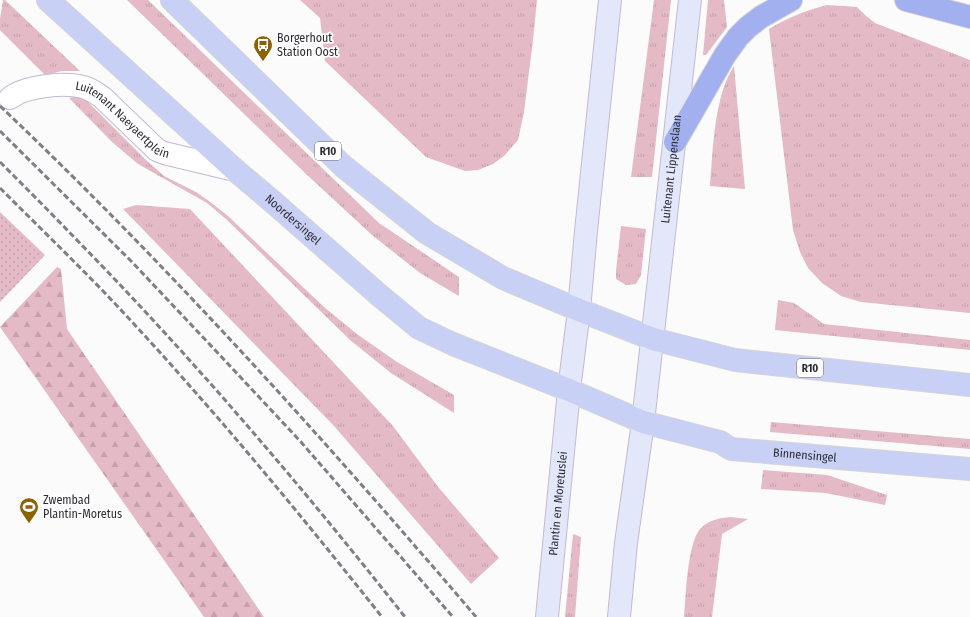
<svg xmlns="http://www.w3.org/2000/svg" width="970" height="617" viewBox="0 0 970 617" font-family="'Fira Sans Condensed',sans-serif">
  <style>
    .grass { fill: url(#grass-tufts) }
    .forest { fill: url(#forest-firs) }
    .park { fill: url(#park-dots) }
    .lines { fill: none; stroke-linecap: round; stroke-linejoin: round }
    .minor-casing { stroke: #c3b9d3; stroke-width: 24 }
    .secondary-casing { stroke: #c3b9d3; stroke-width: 24 }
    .primary-casing { stroke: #d5d5d7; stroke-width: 24 }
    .motorway-casing { stroke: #d5d5d7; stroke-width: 24 }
    .minor { stroke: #fff; stroke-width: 22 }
    .secondary { stroke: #e3e7fa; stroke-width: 22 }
    .primary { stroke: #c8d0f5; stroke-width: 22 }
    .motorway { stroke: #a3b0ef; stroke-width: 22 }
    .rail { stroke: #807f85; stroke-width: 3; stroke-dasharray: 6 3; stroke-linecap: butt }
    .labels { text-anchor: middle; stroke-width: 3.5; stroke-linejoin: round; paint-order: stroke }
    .shield { fill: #fff; stroke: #6d6b72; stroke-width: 1 }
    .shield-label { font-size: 11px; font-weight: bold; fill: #2f2c36 }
    .poi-label { font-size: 12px; fill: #2f2c36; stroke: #fff; text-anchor: start }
    .street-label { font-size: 12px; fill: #2f2c36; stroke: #fff }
  </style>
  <defs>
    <pattern id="grass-tufts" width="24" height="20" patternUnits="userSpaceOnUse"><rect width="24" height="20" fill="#e5bac7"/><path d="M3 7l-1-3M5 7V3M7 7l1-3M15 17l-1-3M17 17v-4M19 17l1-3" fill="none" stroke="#c5a0ac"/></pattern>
    <pattern id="forest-firs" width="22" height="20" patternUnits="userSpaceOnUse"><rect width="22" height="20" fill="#e5bac7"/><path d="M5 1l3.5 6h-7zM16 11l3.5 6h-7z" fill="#c5a0ac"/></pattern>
    <pattern id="park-dots" width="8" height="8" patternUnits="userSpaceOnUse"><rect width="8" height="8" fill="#e5bac7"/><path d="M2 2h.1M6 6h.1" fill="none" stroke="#c5a0ac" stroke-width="1.8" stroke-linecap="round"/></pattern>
  </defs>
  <rect width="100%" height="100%" fill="#fbfbfb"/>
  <g class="grass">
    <polygon points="3,0 5,0 80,71 62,71 45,75 0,30 0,19"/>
    <polygon points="127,0 148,0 379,223 459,277 459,296 420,273 372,235 305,173"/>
    <polygon points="300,0 537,0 533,40 524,112 518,140 504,156 493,164 478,170 465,171 426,157 325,61 320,18"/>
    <polygon points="654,0 671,0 652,177 631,177"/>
    <polygon points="708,0 724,0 727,27 706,55 703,55"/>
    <path d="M 827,5 L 857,7 L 865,15 L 875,23 L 970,60 L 970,313 L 861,302 L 841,296 L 822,283 L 808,268 L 800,252 L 793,230 L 769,29 C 789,17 805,11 827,5 Z"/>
    <path d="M 734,66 L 745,189 L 710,186 C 713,150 714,96 734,66 Z"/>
    <polygon points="82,96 146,160 164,176 196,192 209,201 228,216 324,307 357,334 397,362 454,395 454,413 391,373 350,340 226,219 207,203 138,164 112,142 69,98"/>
    <polygon points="136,205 190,209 393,426 439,488 499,558 471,584 334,426 123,209"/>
    <polygon points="621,226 646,229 641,275 636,284 626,285 616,279 616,271"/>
    <polygon points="778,300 794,303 824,324 970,340 970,350 775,330"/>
    <polygon points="771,422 970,439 970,449 770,432"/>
    <polygon points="763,470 827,475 887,495 885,505 826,493 761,489"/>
    <path d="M 731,517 L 748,519 L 722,534 L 712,617 L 684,617 C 686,596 687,545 700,529 C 708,520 720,518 731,517 Z"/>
    <polygon points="573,534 581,537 575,617 565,617"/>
  </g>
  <polygon class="forest" points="57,267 61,269 67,329 264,617 204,617 0,327"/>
  <polygon class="park" points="0,212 45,255 0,302"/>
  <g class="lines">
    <defs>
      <g id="minor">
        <path id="s1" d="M 10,98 C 25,86 65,82 83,87 C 91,89 96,93 103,98 L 157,150 L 164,153 L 235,170"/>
      </g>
      <g id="secondary">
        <path id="s2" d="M 547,617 L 569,390 L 579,310 L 586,231 L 610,0"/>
        <path id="s3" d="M 619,617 L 626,543 L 643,422 L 690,0"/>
      </g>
      <g id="primary">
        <path id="s4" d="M 48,0 L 235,170 L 273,202 L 379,295 L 419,328 L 453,344 L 569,390 L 643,422 L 720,442 L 731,449 L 970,469"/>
        <polyline points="172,0 344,167 427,233 503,278 579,310 653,339 735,360 970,385"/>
      </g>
      <g id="motorway">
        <polyline points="906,0 970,17"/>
        <polyline points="675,142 725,55 738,37 748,27 761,17 791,0"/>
      </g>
    </defs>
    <use href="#minor" class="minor-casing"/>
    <use href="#secondary" class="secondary-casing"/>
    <use href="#primary" class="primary-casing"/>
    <use href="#motorway" class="motorway-casing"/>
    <use href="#minor" class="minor"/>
    <use href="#secondary" class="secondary"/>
    <use href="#primary" class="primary"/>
    <use href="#motorway" class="motorway"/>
    <g class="rail">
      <path d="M 0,106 C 134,233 260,369 382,508 C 413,544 445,580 476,617"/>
      <polyline points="0,131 131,261 216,351 301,442 453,617"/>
      <path d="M 0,162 C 24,186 48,210 71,234 C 190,355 300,484 405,617"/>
      <path d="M 0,188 C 34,222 69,256 103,291 C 201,394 293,505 382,617"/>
    </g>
  </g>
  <defs>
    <symbol id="bus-pin" viewBox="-11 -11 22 30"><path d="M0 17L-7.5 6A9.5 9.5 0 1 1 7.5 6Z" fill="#8b6204" stroke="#fff"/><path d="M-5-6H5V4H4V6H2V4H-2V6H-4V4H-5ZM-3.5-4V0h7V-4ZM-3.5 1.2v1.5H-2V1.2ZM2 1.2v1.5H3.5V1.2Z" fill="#fff"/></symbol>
    <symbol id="stadium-pin" viewBox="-11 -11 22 30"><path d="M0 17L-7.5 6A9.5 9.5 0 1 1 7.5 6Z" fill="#8b6204" stroke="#fff"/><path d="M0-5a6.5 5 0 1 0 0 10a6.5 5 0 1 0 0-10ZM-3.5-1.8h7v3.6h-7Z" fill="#fff"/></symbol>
  </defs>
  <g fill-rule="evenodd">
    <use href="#bus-pin" x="252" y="34" width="22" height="30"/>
    <use href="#stadium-pin" x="18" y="496" width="22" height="30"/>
  </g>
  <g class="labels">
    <g class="shield">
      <rect x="315" y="142" width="26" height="18" rx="3"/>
      <rect x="797" y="359" width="26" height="18" rx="3"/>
    </g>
    <g class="shield-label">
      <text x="328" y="155">R10</text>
      <text x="810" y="372">R10</text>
    </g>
    <g class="poi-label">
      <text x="277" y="42">Borgerhout<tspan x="277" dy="14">Station Oost</tspan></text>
      <text x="43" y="504">Zwembad<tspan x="43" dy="14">Plantin-Moretus</tspan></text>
    </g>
    <g class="street-label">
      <text dy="4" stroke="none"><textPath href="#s1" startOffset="127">Luitenant Naeyaertplein</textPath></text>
      <text dy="4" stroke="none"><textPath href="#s3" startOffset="451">Luitenant Lippenslaan</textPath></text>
      <text dy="4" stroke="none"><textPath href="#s4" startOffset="329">Noordersingel</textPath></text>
      <text dy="4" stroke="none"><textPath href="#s4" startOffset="905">Binnensingel</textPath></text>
      <text dy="4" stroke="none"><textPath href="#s2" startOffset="114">Plantin en Moretuslei</textPath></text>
    </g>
  </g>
</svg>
